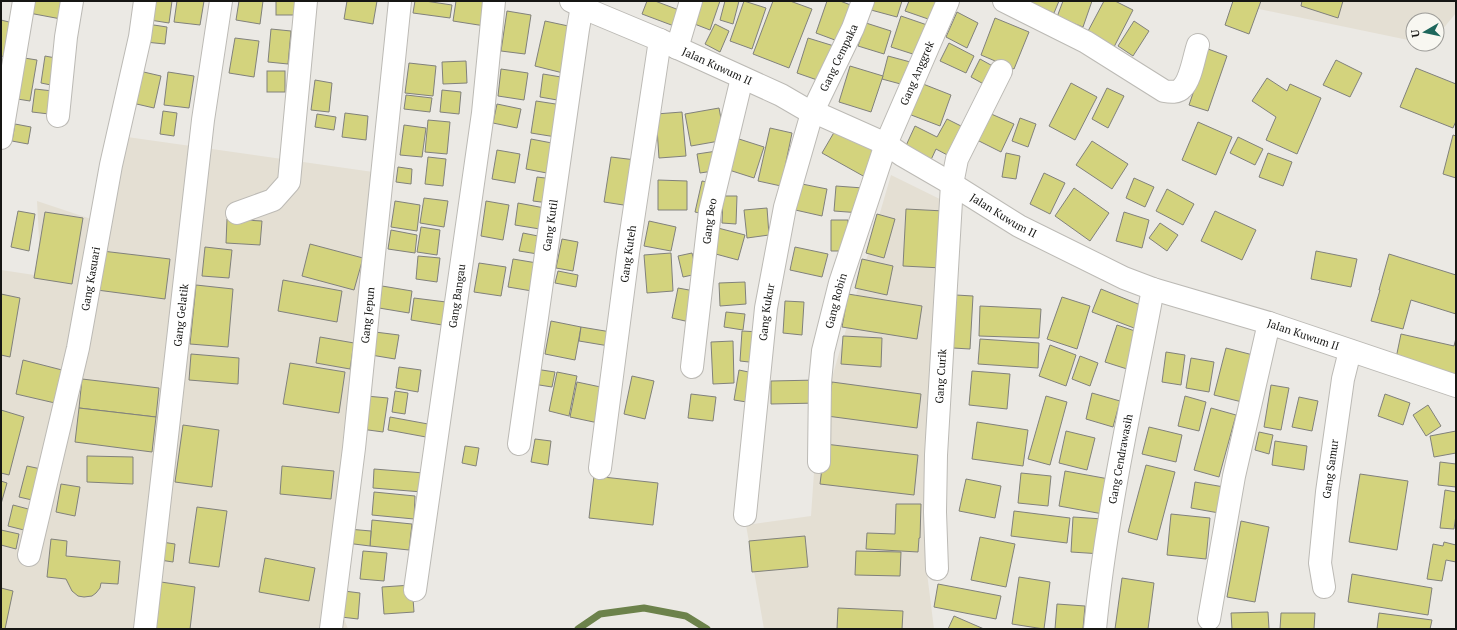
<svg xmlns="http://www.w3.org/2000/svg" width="1457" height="630" viewBox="0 0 1457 630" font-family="'PT Serif',serif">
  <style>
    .built { fill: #e4dfd3 }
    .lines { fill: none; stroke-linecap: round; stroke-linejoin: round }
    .stream { stroke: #6c824b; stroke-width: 7 }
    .building { fill: #d3d37d; stroke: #81817c }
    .minor-casing { stroke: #bcbab5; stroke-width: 24 }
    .minor { stroke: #fff; stroke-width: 22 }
    .labels { text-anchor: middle; stroke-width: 4; stroke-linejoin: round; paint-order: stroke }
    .street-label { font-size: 11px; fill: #161614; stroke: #f8f7f1 }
  </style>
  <rect width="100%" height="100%" fill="#ebe9e4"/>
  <g class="built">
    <polygon points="1246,1 1456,1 1456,13 1437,36 1437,20 1413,20 1413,41 1245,6"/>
    <polygon points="106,134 380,173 340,608 348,629 1,629 1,270 41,276 37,201 94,220"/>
    <polygon points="891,175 954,206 926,565 934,629 764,629 746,525 811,516 817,429"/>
  </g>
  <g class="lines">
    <polyline class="stream" points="578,629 600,614 644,608 686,616 707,629"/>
  </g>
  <g class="building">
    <polygon points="31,1 64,1 61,19 29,13"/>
    <polygon points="152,1 172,1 169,23 150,20"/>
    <polygon points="177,1 204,1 200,25 174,22"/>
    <polygon points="239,1 263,1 260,24 236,20"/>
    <rect x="276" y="1" width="21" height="14"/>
    <polygon points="347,1 377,1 373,24 344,19"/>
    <polygon points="415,1 425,1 452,5 450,18 413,13"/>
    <polygon points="456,1 490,1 485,26 453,21"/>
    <polygon points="647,1 655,1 679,10 674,26 642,14"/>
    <polygon points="700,1 720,1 710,30 692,23"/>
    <polygon points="725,1 739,1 733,24 720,20"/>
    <polygon points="744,1 766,8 752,49 730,41"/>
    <polygon points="773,1 790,1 812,9 789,68 753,54"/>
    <polygon points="827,1 840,1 856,7 843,43 816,33"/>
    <polygon points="873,1 902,1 897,17 871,10"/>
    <polygon points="909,1 938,1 931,20 905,11"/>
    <polygon points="1031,1 1059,1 1054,13 1030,4"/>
    <polygon points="1063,1 1092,1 1083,27 1057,17"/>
    <polygon points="1104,1 1115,1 1133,10 1114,47 1087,33"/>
    <polygon points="1233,1 1261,1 1249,34 1225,25"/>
    <polygon points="1302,1 1343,1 1338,18 1301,6"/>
    <polygon points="507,11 531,15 525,54 501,51"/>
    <polygon points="957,12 978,23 967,48 946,37"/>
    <polygon points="901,16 930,26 919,56 891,47"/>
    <polygon points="995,18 1029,32 1014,69 981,55"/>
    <polygon points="1,20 13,23 6,57 1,56"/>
    <polygon points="545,21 573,27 563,73 535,66"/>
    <polygon points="1134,21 1149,31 1133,56 1118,46"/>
    <polygon points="866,23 891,31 884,54 858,46"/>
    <polygon points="147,24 167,27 165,44 145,42"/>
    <polygon points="715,24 729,31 720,52 705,44"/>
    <polygon points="271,29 291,31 288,64 268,62"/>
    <polygon points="235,38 259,41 254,77 229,73"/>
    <polygon points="808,38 834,46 823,82 797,73"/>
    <polygon points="949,43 974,56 966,73 940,61"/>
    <polygon points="1208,49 1227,56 1208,111 1189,105"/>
    <polygon points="45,56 61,59 56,86 41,83"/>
    <polygon points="888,56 914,63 908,86 882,79"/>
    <polygon points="18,57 37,60 30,101 11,98"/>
    <polygon points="980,59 998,69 989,87 971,77"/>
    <polygon points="1336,60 1362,73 1350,97 1323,85"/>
    <polygon points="466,61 467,83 443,84 442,62"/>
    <polygon points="409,63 436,66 433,96 405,93"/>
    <polygon points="850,66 883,76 871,112 839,102"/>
    <polygon points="1416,68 1456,84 1456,121 1453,128 1400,107"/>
    <polygon points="501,69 528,73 524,100 498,96"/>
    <polygon points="135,70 161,76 154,108 128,102"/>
    <rect x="267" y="71" width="18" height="21"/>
    <polygon points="168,72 194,76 189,108 164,105"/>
    <polygon points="543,74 567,78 563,101 540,97"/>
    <polygon points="1267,78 1287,91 1290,84 1321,98 1297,154 1266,140 1276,117 1252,101"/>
    <polygon points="315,80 332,83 329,112 311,110"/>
    <polygon points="918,82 951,95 940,126 906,113"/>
    <polygon points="1071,83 1097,97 1075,140 1049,126"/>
    <polygon points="1107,88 1124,96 1108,128 1092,119"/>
    <polygon points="35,89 53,91 49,114 32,112"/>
    <polygon points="442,90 461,92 459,114 440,112"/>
    <polygon points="406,95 432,98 430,112 404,109"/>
    <polygon points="536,101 562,105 556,137 531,133"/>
    <polygon points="497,104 521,109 517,128 493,123"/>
    <polygon points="719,108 725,140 691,146 685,114"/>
    <polygon points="163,111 177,113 174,136 160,134"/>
    <polygon points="682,112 686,156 659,158 656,114"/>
    <polygon points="345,113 368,116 366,140 342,137"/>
    <polygon points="989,113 1014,124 1001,152 977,140"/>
    <polygon points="317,114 336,117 334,130 315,127"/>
    <polygon points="1020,118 1036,124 1028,147 1012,141"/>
    <polygon points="947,119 967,129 953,158 936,149 930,162 904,150 915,126 937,137"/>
    <polygon points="428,120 450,122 447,154 425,152"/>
    <polygon points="1198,122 1232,137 1216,175 1182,160"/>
    <polygon points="15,124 31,127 28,144 12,141"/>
    <polygon points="404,125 426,128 422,157 400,155"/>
    <polygon points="770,128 792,133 781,186 758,181"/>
    <polygon points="836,129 878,152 865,177 822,153"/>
    <polygon points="1453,135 1456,136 1456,178 1443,174"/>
    <polygon points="1238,137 1263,149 1255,165 1230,153"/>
    <polygon points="531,139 557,144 552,174 526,169"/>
    <polygon points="739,139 764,147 754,178 729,170"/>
    <polygon points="1092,141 1128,164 1112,189 1076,165"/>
    <polygon points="497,150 520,154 515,183 492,179"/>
    <polygon points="717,151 720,170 700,173 697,154"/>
    <polygon points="1006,153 1020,156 1016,179 1002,177"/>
    <polygon points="1268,153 1292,162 1283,186 1259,177"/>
    <polygon points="428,157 446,159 443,186 425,184"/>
    <polygon points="611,157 636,160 630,206 604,202"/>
    <polygon points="398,167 412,169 411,184 396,182"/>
    <polygon points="1044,173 1065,183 1050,214 1030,204"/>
    <polygon points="537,177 553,179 549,203 533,201"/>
    <polygon points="1134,178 1154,187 1145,207 1126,198"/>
    <polygon points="658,180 687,181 687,210 658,210"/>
    <polygon points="702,181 716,184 708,215 695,212"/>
    <polygon points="797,183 827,189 822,216 791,209"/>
    <polygon points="836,186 863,188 861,213 834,211"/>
    <polygon points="1074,188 1109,213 1090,241 1055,216"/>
    <polygon points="1167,189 1194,204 1183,225 1156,211"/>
    <polygon points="723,196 737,196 736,224 722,223"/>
    <polygon points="424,198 448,201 444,227 420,223"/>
    <polygon points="395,201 420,205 417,231 391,227"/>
    <polygon points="486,201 509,205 503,240 481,236"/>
    <polygon points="518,203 550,209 546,230 515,225"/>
    <polygon points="767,208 769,235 747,238 744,210"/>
    <polygon points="906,209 944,211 942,268 903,266"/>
    <polygon points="18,211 35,214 29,251 11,247"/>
    <polygon points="1215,211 1256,230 1242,260 1201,241"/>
    <polygon points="45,212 83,218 72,284 34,278"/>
    <polygon points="1124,212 1149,220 1142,248 1116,241"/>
    <polygon points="877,214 895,219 884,258 866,253"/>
    <polygon points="227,219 262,221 260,245 226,243"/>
    <polygon points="831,220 848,220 847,251 831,251"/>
    <polygon points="649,221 676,227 671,251 644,246"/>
    <polygon points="1160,223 1178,235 1167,251 1149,238"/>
    <polygon points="421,227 440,230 437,255 417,252"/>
    <polygon points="718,228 745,235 738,260 712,253"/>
    <polygon points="391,230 417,235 415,253 388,249"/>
    <polygon points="523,233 548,238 544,255 519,251"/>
    <polygon points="562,239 578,242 573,271 556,268"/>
    <polygon points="310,244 363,258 354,290 302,276"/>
    <polygon points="205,247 232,250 229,278 202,276"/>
    <polygon points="795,247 828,254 822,277 790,270"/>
    <polygon points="102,251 170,259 165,299 97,290"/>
    <polygon points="1316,251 1357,259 1351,287 1311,279"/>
    <polygon points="671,253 673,291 647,293 644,255"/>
    <polygon points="692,253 697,274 683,277 678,256"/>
    <polygon points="1389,254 1456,275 1456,314 1411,300 1403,329 1371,321 1380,290 1379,290"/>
    <polygon points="418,256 440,258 437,282 416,279"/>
    <polygon points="513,259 543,264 538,292 508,287"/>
    <polygon points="862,259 893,266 887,295 855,288"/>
    <polygon points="479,263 506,267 501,296 474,292"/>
    <polygon points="558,271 578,275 576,287 555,283"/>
    <polygon points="283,280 342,291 337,322 278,311"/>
    <polygon points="745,282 746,304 720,306 719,283"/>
    <polygon points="196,285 233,289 228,347 190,344"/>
    <polygon points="382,286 412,291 409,313 379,308"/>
    <polygon points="678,288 700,292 694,323 672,318"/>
    <polygon points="1101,289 1143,306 1134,328 1092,312"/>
    <polygon points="1,294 20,298 10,357 1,355"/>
    <polygon points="848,294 922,306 917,339 842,327"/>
    <polygon points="956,295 973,296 970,349 953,348"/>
    <polygon points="1062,297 1090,306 1077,349 1047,339"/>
    <polygon points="414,298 446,302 442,325 411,320"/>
    <polygon points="785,301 804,302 802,335 783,333"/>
    <polygon points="980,306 1041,309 1039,338 979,336"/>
    <polygon points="726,312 745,314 743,330 724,327"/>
    <polygon points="551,321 581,327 575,360 545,354"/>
    <polygon points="1117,325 1138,332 1127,369 1105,362"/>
    <polygon points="581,327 617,333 615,347 579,341"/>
    <polygon points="742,331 760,332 758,363 740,361"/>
    <polygon points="375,332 399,335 395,359 371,355"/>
    <polygon points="1401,334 1454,346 1456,338 1456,377 1395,363"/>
    <polygon points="843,336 882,338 881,367 841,364"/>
    <polygon points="320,337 354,343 350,369 316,363"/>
    <polygon points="980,339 1039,343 1038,368 978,364"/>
    <polygon points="733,341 734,383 713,384 711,342"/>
    <polygon points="1050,345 1076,355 1066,386 1039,376"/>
    <polygon points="1226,348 1253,355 1242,402 1214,395"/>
    <polygon points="1166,352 1185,355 1181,385 1162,382"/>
    <polygon points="191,354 239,358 238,384 189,380"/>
    <polygon points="1080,356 1098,363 1090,386 1072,379"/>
    <polygon points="1191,358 1214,362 1209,392 1186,388"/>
    <polygon points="23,360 62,370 55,403 16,394"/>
    <polygon points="290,363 345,372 339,413 283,404"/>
    <polygon points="399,367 421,370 418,392 396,388"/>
    <polygon points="535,369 555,372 552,387 533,384"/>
    <polygon points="739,370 758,374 753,403 734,400"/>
    <polygon points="972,371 1010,374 1007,409 969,405"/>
    <polygon points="557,372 577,376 569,416 549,411"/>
    <polygon points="632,376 654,381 645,419 624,414"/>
    <polygon points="82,379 159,388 156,417 79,408"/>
    <polygon points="818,380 818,403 771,404 771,381"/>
    <polygon points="577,382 610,389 603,424 570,417"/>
    <polygon points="832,382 921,394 917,428 827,416"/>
    <polygon points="1271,385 1289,388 1281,430 1264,427"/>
    <polygon points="395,391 408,393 405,414 392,412"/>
    <polygon points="1092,393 1120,401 1113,427 1086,419"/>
    <polygon points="691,394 716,397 713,421 688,418"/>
    <polygon points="1385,394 1410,403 1403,425 1378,416"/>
    <polygon points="366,396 388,398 383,432 361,429"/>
    <polygon points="1046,396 1067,402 1050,465 1028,459"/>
    <polygon points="1185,396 1206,402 1199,431 1178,426"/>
    <polygon points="1299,397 1318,401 1312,431 1292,427"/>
    <polygon points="1428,405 1441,426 1426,436 1413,415"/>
    <polygon points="79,408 156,417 152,452 75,442"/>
    <polygon points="1211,408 1236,415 1219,477 1194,470"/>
    <polygon points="1,410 24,417 9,475 1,473"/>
    <polygon points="390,417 428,424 426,437 388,430"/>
    <polygon points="977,422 1028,430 1023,466 972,459"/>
    <polygon points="183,425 219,430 212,487 175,482"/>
    <polygon points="1149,427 1182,435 1176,462 1142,454"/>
    <polygon points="1066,431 1095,438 1087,470 1059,463"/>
    <polygon points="1456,431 1456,453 1434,457 1430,436"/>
    <polygon points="1259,432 1273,435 1269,454 1255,450"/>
    <polygon points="535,439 551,441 548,465 531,462"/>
    <polygon points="1275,441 1307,446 1304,470 1272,465"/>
    <polygon points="825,444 918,455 914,495 820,484"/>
    <polygon points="465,446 479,448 476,466 462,463"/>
    <polygon points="87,456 133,457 133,484 87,482"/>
    <polygon points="1440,462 1456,464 1456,487 1438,485"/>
    <polygon points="1146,465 1175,472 1157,540 1128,532"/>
    <polygon points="27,466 41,469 32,500 19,497"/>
    <polygon points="282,466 334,471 331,499 280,494"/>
    <polygon points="374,469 424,473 422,492 373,488"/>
    <polygon points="1065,471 1109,479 1103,514 1059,506"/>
    <polygon points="1021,473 1051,476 1048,506 1018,503"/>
    <polygon points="1360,474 1408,481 1397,550 1349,542"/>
    <polygon points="594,476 658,483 653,525 589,518"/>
    <polygon points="966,479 1001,486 995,518 959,511"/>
    <polygon points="1,481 7,483 1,504"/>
    <polygon points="1195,482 1224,487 1219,513 1191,508"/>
    <polygon points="61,484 80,487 75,516 56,512"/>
    <polygon points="1445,490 1456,492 1456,515 1454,529 1440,528"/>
    <polygon points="374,492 415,496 414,519 372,515"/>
    <polygon points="896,504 921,504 920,538 919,538 918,552 866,549 867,533 895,534"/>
    <polygon points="13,505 32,510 28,531 8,526"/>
    <polygon points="197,507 227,511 219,567 189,563"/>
    <polygon points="1014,511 1070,518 1067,543 1011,536"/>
    <polygon points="1171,514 1210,518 1206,559 1167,555"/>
    <polygon points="1073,517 1103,519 1102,554 1071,552"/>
    <polygon points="372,520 412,524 409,550 370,546"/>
    <polygon points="1241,521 1269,527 1255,602 1227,597"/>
    <polygon points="348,529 371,531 370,546 346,543"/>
    <polygon points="1,530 19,534 16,549 1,545"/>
    <polygon points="805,536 808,567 752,572 749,541"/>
    <polygon points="980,537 1015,544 1006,587 971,580"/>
    <polygon points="51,539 67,541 66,556 120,561 118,584 101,583 100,588 96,593 92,596 84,597 78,596 72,591 66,579 47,577"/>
    <polygon points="162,542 175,544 173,562 160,560"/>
    <polygon points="1444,542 1456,545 1456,562 1446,560 1442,581 1427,579 1433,544 1443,546"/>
    <polygon points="363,551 387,553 384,581 360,579"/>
    <polygon points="856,551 901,552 900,576 855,575"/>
    <polygon points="265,558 315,568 309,601 259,592"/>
    <polygon points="1352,574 1432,588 1428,615 1348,602"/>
    <polygon points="1019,577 1050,582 1044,629 1012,624"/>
    <polygon points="1122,578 1154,583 1148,629 1115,629"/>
    <polygon points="161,582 195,587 190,629 156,629"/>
    <polygon points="938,584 1001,596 996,619 934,607"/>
    <polygon points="412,585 414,612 384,614 382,587"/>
    <polygon points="1,588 13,591 5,629 1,629"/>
    <polygon points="344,591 360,593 358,619 341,617"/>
    <polygon points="1057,604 1085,606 1083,629 1055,629"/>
    <polygon points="838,608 903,611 902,629 837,629"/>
    <polygon points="1268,612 1269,629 1232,629 1231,613"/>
    <polygon points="1281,613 1315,613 1314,629 1280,629"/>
    <polygon points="1379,613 1432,620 1430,629 1377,629"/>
    <polygon points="954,616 984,629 948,629"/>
  </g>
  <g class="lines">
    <defs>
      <g id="minor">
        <path id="s1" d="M 571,1 L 593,12 L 660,40 L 781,95 L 812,113 L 821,115 L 886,144 L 902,155 L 952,184 L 1019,226 L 1124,278 L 1153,289 L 1269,323 L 1456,386"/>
        <path d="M 1004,1 L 1086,42 L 1164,91 C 1170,92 1178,93 1182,88 C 1191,80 1194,56 1198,45"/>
        <polyline points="677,48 691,1"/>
        <polyline points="58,116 66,37 72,1"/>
        <polyline points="1,138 24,1"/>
        <polyline points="237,213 273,200 289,182 306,1"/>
        <path id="s2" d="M 692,367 L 710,211 L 742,78"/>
        <path id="s3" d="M 519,444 L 578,29 L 582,6"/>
        <path id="s4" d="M 819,462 L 820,382 L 823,351 L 840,283 L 886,144 L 948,1"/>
        <path id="s5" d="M 600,468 L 628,253 L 660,40"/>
        <path id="s6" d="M 745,515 L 766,308 L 785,207 L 812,113 L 853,28 L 863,1"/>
        <path id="s7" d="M 29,555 L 78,348 L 111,165 L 140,37 L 145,1"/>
        <path id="s8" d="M 937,569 L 935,512 L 936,455 L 952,184 L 957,159 L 1001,71"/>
        <path id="s9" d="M 1324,587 L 1320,563 L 1327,492 L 1343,379 L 1350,351"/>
        <path id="s10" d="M 415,590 L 483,113 L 494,1"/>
        <polyline points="1209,619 1234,476 1269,323"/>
        <path id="s11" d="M 145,629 L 203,120 L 221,1"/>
        <path id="s12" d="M 331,629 L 354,448 L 400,1"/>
        <path id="s13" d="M 1095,629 C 1106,515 1132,402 1153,289"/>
      </g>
    </defs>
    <use href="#minor" class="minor-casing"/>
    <use href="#minor" class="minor"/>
  </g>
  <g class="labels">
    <g class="street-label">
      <text dy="4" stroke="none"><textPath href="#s6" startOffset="470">Gang Cempaka</textPath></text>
      <text dy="4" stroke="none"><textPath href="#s1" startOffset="160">Jalan Kuwum II</textPath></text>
      <text dy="4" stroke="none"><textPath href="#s4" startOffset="405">Gang Anggrek</textPath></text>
      <text dy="4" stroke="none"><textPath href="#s1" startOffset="484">Jalan Kuwum II</textPath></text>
      <text dy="4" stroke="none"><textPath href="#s2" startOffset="147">Gang Beo</textPath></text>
      <text dy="4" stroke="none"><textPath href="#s3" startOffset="221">Gang Kutil</textPath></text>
      <text dy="4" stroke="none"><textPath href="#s5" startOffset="216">Gang Kuteh</textPath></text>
      <text dy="4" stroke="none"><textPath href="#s7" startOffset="283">Gang Kasuari</textPath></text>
      <text dy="4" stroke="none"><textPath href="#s10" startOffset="297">Gang Bangau</textPath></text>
      <text dy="4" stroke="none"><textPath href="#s4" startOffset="163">Gang Robin</textPath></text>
      <text dy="4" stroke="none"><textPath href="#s6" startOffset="204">Gang Kukur</textPath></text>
      <text dy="4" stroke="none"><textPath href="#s11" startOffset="316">Gang Gelatik</textPath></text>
      <text dy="4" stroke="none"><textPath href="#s12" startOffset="316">Gang Jepun</textPath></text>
      <text dy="4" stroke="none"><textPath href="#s1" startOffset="808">Jalan Kuwum II</textPath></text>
      <text dy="4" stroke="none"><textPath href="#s8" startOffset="193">Gang Curik</textPath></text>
      <text dy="4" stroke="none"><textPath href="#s13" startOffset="172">Gang Cendrawasih</textPath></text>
      <text dy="4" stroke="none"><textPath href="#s9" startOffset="119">Gang Samur</textPath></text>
    </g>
  </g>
  <rect width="1457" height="630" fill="none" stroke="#161614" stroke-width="4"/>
  <g transform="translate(1425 32) rotate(261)"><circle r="19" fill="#f8f7f1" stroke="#9e9d99"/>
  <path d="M0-3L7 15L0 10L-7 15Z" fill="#1e675c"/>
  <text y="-6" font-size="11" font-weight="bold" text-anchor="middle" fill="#161614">U</text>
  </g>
</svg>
